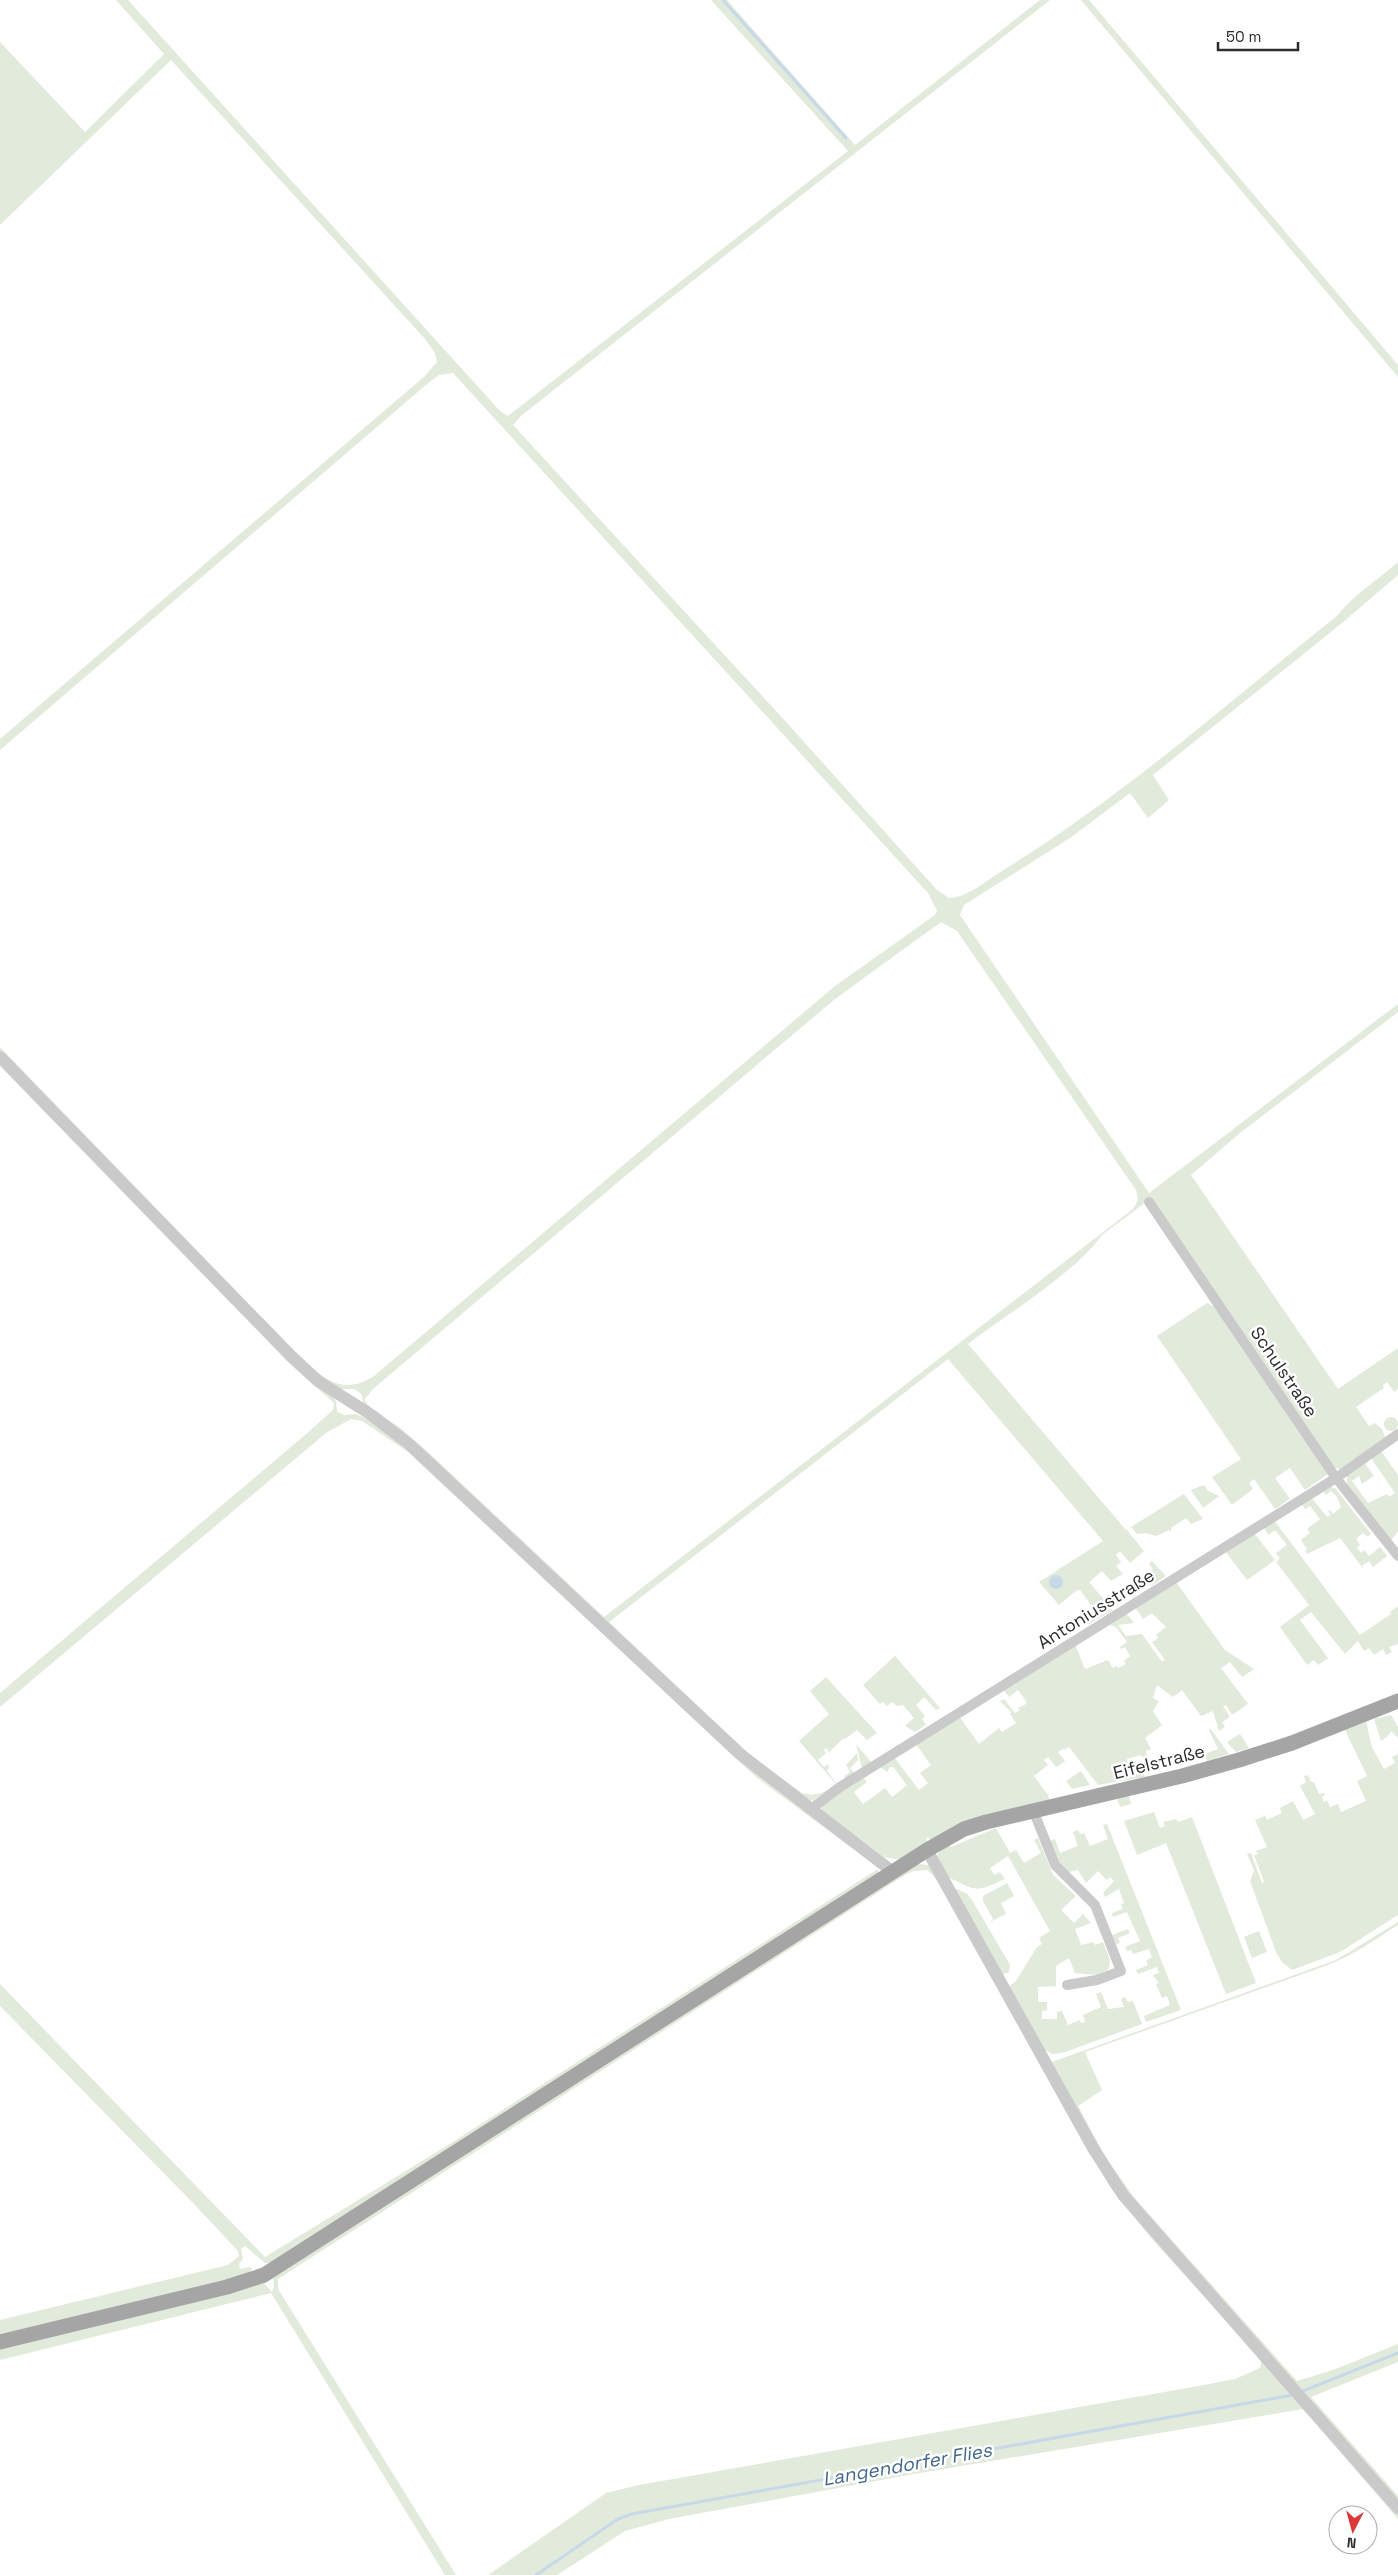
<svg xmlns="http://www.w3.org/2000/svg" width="1398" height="2575" viewBox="0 0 1398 2575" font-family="'Space Grotesk',sans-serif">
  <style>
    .green { fill: #e1eadb; fill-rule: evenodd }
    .water { fill: #c7d9e9 }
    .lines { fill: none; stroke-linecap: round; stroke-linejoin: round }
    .stream { stroke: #c7d9e9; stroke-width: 3 }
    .minor { stroke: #cacaca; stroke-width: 10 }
    .tertiary { stroke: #cacaca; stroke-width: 12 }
    .primary { stroke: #a5a5a5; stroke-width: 15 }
    .labels { text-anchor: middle; stroke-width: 5; stroke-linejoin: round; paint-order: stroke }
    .street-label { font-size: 18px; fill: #2d2d2d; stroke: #fff }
    .water-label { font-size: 19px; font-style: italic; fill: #406789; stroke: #fff }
  </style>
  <rect width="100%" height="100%" fill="#fff"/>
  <g class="green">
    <path d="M 116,0 L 128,0 L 500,411 L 508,416 L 848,151 L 711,0 L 727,0 L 855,145 L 1040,0 L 1050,0 L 522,415 L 513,425 L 787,723 L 936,889 L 949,898 C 967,898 987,880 1002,871 C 1122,797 1228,703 1338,615 C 1354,594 1378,580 1398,562 L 1398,575 L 1342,623 L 1153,775 L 1169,800 L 1148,818 L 1130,793 L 1070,838 L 964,905 L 960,915 L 1149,1193 L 1398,1004 L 1398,1012 L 1240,1133 L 1191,1175 L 1338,1389 L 1398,1348 L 1398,1389 L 1394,1392 L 1387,1382 L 1383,1385 L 1384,1388 L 1356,1407 L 1369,1426 L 1375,1423 L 1382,1429 L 1385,1437 L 1343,1470 L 1335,1468 L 1150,1199 L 1102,1235 C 1075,1273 1007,1314 968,1344 L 1126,1530 L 1184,1494 L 1203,1519 L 1191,1524 L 1186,1518 L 1171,1528 L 1171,1532 L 1169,1530 L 1156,1536 L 1146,1533 L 1137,1534 L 1131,1527 L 1127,1530 L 1144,1551 L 1130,1563 L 1120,1551 L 1116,1555 L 1121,1562 L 1116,1566 L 1123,1574 L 1111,1581 L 1102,1571 L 1089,1582 L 1113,1610 L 1088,1625 L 1085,1622 L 1097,1613 L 1080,1590 L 1077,1590 L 1059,1605 L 1039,1582 L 1103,1541 L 948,1359 L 609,1622 L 748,1753 L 802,1793 C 817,1797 824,1793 836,1784 L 799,1741 L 829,1714 L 810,1691 L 826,1677 L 877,1733 L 867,1740 L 857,1730 L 845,1739 L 844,1738 L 829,1752 L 826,1748 L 824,1750 L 826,1753 L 818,1760 L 824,1767 L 828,1764 L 829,1767 L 827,1771 L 837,1784 L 813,1800 L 810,1801 L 761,1767 L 363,1404 L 362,1395 L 355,1389 L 340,1389 L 321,1378 L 0,1053 L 0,1047 L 287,1344 C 315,1369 335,1401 374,1376 L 835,986 L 935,915 L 937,911 L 928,893 L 453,373 L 439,375 L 427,384 L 0,750 L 0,739 L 425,376 L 437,362 L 435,353 L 425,339 L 171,60 L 0,225 L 0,42 L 85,132 L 164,54 ZM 941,922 L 957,931 L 1136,1190 L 1138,1200 L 1133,1209 L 604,1617 L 429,1453 L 399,1427 L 371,1408 L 364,1400 L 374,1388 L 835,999 Z"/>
    <polygon points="1081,0 1089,0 1398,365 1398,377"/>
    <polygon points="0,1066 332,1396 336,1401 337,1412 345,1415 356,1414 377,1424 856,1851 756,1777 408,1452 362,1421 351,1419 326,1433 0,1707 0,1693 305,1435 333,1410 334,1403 286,1360"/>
    <polygon points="1207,1303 1215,1307 1328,1474 1305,1490 1290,1468 1275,1478 1290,1499 1275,1509 1254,1479 1249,1483 1253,1489 1232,1505 1212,1477 1241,1459 1157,1336"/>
    <circle cx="1391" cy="1424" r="7"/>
    <polygon points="1381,1451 1398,1475 1398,1531 1391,1541 1347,1485 1347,1474 1364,1462 1374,1476 1362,1484 1359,1476 1352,1481 1368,1503 1387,1494 1389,1497 1395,1493 1371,1458"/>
    <polygon points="1204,1485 1208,1491 1219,1496 1203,1508 1191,1490"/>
    <polygon points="1328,1487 1335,1488 1371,1534 1368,1537 1363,1533 1356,1539 1360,1545 1357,1548 1361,1553 1364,1550 1369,1556 1380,1547 1387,1556 1373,1567 1369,1561 1362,1566 1365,1571 1340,1538 1307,1554 1305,1551 1307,1549 1301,1540 1310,1533 1307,1529 1320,1519 1310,1506 1305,1509 1301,1503 1311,1497 1327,1517 1331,1515 1328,1511 1330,1510 1333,1514 1341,1507 1337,1497 1331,1491 1326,1495 1322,1490"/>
    <polygon points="1274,1520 1360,1635 1391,1614 1390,1612 1398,1606 1398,1644 1389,1647 1392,1652 1386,1655 1383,1649 1374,1655 1369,1648 1364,1651 1358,1641 1345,1654 1311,1612 1300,1620 1328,1658 1318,1665 1314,1660 1307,1665 1280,1627 1309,1605 1276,1562 1280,1558 1276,1553 1287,1545 1275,1530 1268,1535 1264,1527"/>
    <polygon points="1254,1533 1275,1560 1247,1580 1225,1551"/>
    <polygon points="1152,1561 1166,1576 1151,1586 1144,1576 1153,1569 1149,1564"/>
    <polygon points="1176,1582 1225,1650 1254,1669 1242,1677 1230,1662 1221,1668 1248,1704 1232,1715 1226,1705 1223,1706 1230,1717 1222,1722 1225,1727 1219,1731 1213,1711 1201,1716 1182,1690 1173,1697 1157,1685 1153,1698 1159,1701 1153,1711 1162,1725 1145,1738 1151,1749 1146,1751 1147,1756 1143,1757 1144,1759 1141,1755 1127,1759 1132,1774 1143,1771 1145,1777 1098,1785 1069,1747 1064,1750 1063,1749 1058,1752 1065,1761 1056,1767 1048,1757 1044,1760 1048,1765 1034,1776 1048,1795 1050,1801 979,1816 932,1841 928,1837 926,1839 929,1843 900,1860 884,1857 822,1810 822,1804 862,1776 867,1782 854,1792 863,1804 885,1788 892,1797 907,1785 893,1767 890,1767 887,1772 879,1766 894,1757 919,1790 928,1783 920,1773 931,1765 915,1743 959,1716 979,1744 999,1728 1002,1732 1016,1723 1010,1714 1011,1712 1000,1701 1004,1699 1015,1713 1020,1710 1018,1708 1026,1704 1026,1701 1018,1690 1009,1697 1003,1689 1075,1644 1085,1669 1108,1660 1113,1668 1116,1666 1118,1668 1126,1664 1124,1661 1130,1656 1125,1647 1121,1649 1120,1647 1127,1642 1116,1627 1108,1624 1126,1613 1134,1623 1118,1625 1126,1636 1142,1634 1162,1662 1165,1660 1152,1642 1158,1638 1156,1635 1166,1627 1152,1613 1143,1619 1135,1607"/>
    <polygon points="895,1656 940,1708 936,1710 924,1697 916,1705 925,1716 922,1719 926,1725 915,1732 905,1726 914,1718 903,1705 897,1706 892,1702 887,1706 883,1702 880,1704 863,1685"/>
    <polygon points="1391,1715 1398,1727 1398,1738 1391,1731 1388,1736 1381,1741 1374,1719"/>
    <polygon points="1366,1722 1372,1747 1384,1769 1395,1763 1392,1757 1398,1754 1398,1915 1340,1952 1292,1970 1282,1962 1276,1952 1250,1881 1254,1870 1247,1854 1251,1853 1262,1883 1264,1882 1254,1855 1258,1854 1256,1851 1267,1847 1255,1820 1265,1816 1267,1820 1282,1813 1280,1808 1293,1801 1303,1820 1315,1814 1300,1786 1306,1782 1304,1776 1308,1775 1311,1782 1314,1782 1319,1794 1324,1793 1325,1795 1322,1797 1324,1802 1327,1800 1330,1807 1338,1804 1341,1812 1366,1801 1357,1781 1367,1776 1345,1730"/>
    <polygon points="1210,1728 1229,1754 1207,1761 1204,1754 1218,1749 1209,1730"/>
    <polygon points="1240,1734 1249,1748 1236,1752 1227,1742"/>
    <polygon points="856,1744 872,1763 862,1769"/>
    <polygon points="857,1753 858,1760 850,1768 855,1774 846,1779 844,1777 850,1772 846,1765"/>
    <polygon points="1081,1771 1090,1785 1072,1789 1066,1781"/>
    <polygon points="1129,1796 1131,1804 1120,1807 1117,1799"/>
    <polygon points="1154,1812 1160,1828 1165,1826 1163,1822 1176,1819 1178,1822 1192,1817 1256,1983 1226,1994 1166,1843 1137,1855 1124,1821"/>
    <polygon points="1107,1824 1181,2010 1146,2022 1144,2016 1170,2005 1167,1996 1162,1998 1156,1984 1159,1983 1153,1975 1159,1973 1157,1967 1138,1974 1136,1970 1148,1965 1146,1961 1152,1957 1149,1949 1133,1954 1131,1950 1127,1951 1125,1947 1140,1941 1127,1912 1113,1917 1112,1913 1123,1909 1121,1904 1124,1903 1119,1889 1105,1897 1103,1893 1114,1881 1110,1877 1107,1880 1098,1871 1086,1883 1078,1870 1068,1872 1059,1863 1050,1841 1055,1839 1060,1853 1078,1846 1073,1832 1078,1830 1080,1834 1084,1833 1090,1846 1108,1839 1103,1825"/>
    <path d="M 996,1828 L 1010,1853 L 1016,1850 L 1024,1863 L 1041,1853 L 1034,1840 L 1038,1838 L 1053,1875 L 1076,1896 L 1061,1910 L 1074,1923 L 1083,1914 L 1091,1923 L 1075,1929 L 1081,1945 L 1093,1942 L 1095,1945 L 1103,1942 L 1110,1960 L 1109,1969 L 1097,1975 L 1075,1973 L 1069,1958 L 1056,1966 L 1056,1986 L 1038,1987 L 1038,2002 L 1047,2002 L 1047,2010 L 1042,2011 L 1042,2019 L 1057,2019 L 1057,2012 L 1062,2011 L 1068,2025 L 1080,2020 L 1081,2023 L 1085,2022 L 1083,2015 L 1101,2007 L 1096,1994 L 1101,1992 L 1108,2009 L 1124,2007 L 1121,1999 L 1125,1997 L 1128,2002 L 1133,2001 L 1142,2024 L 1065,2052 L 1053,2054 L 1044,2050 L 1006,1989 L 1016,1981 L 1037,1947 L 1042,1944 L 1039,1938 L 1050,1931 L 1008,1856 L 990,1868 L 994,1875 L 1000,1872 L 1005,1879 C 971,1895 976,1889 945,1876 L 937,1856 L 940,1850 L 949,1845 L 951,1847 Z"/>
    <polygon points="917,1864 930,1865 1097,2161 1398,2512 1398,2519 1303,2409 914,2474 669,2519 625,2531 557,2575 488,2575 606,2493 639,2485 1204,2385 1235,2379 1260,2368 1261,2362 1250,2347 1151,2238 1110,2187 934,1876 927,1870 913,1871 905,1875 278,2279 278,2289 456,2575 445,2575 271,2293 0,2360 0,2348 264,2283 272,2292 274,2286 273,2278"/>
    <polygon points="878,1866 878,1873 275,2262 265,2263 245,2246 241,2249 243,2259 239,2264 240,2269 250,2267 252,2269 246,2276 0,2337 0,2320 228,2265 239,2256 238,2251 194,2204 0,2006 0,1984 265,2257 445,2147 878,1869"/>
    <polygon points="1007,1883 1014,1896 1001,1903 1006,1914 990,1922 993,1919 983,1901 983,1896"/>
    <polygon points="957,1889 967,1894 972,1900 1010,1965 1009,1972 1001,1975 954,1891"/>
    <path d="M 1398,1922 L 1398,1925 C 1375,1940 1353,1955 1328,1965 L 1085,2052 L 1102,2090 L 1078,2106 L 1106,2158 L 1133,2196 L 1297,2381 L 1333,2370 L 1398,2344 L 1398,2362 L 1311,2397 L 1398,2496 L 1398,2503 L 1120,2186 L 1052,2062 L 1336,1960 Z"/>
    <polygon points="1128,1929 1130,1933 1118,1938 1120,1943 1116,1944 1112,1935"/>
    <polygon points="1259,1931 1267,1952 1252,1958 1244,1937"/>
  </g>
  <circle class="water" cx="1056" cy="1582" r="7"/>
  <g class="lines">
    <g class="stream">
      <polyline points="723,0 846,138"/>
      <polyline points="1303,2391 1398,2353"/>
      <polyline points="536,2575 618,2519 632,2514 1293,2395"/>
    </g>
    <g class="minor">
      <polyline points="1149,1202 1336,1478 1398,1556"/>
      <polyline points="811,1809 840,1787 1336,1478 1398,1434"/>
      <polyline points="1033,1810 1055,1865 1095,1905 1121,1971 1097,1980 1067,1985"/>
    </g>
    <g class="tertiary">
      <polyline points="0,1057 292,1357 318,1381 370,1414 409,1444 740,1754 893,1872"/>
      <polyline points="927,1850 1093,2148 1123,2195 1398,2508"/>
    </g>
    <polyline class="primary" points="0,2342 227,2287 264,2275 927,1850 964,1829 986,1822 1182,1776 1239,1760 1292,1743 1398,1701"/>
  </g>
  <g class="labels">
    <g class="street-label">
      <text transform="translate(1284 1372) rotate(56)" y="6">Schulstraße</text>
      <text transform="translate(1096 1609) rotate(-32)" y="6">Antoniusstraße</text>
      <text transform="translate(1159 1762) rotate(-14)" y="6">Eifelstraße</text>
    </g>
    <g class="water-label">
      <text transform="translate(907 2464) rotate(-10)" y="7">Langendorfer Flies</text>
    </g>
  </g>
  <g transform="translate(1353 2530) rotate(186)"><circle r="24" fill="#ffffff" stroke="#ababab"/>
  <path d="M0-4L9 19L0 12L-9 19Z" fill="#db3837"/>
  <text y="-8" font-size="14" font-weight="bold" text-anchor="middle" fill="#2d2d2d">N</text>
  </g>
  <path d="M1218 42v8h80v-8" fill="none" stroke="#2d2d2d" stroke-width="2.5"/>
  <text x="1226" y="42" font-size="15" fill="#2d2d2d" stroke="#ffffff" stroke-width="4" paint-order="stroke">50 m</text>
</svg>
